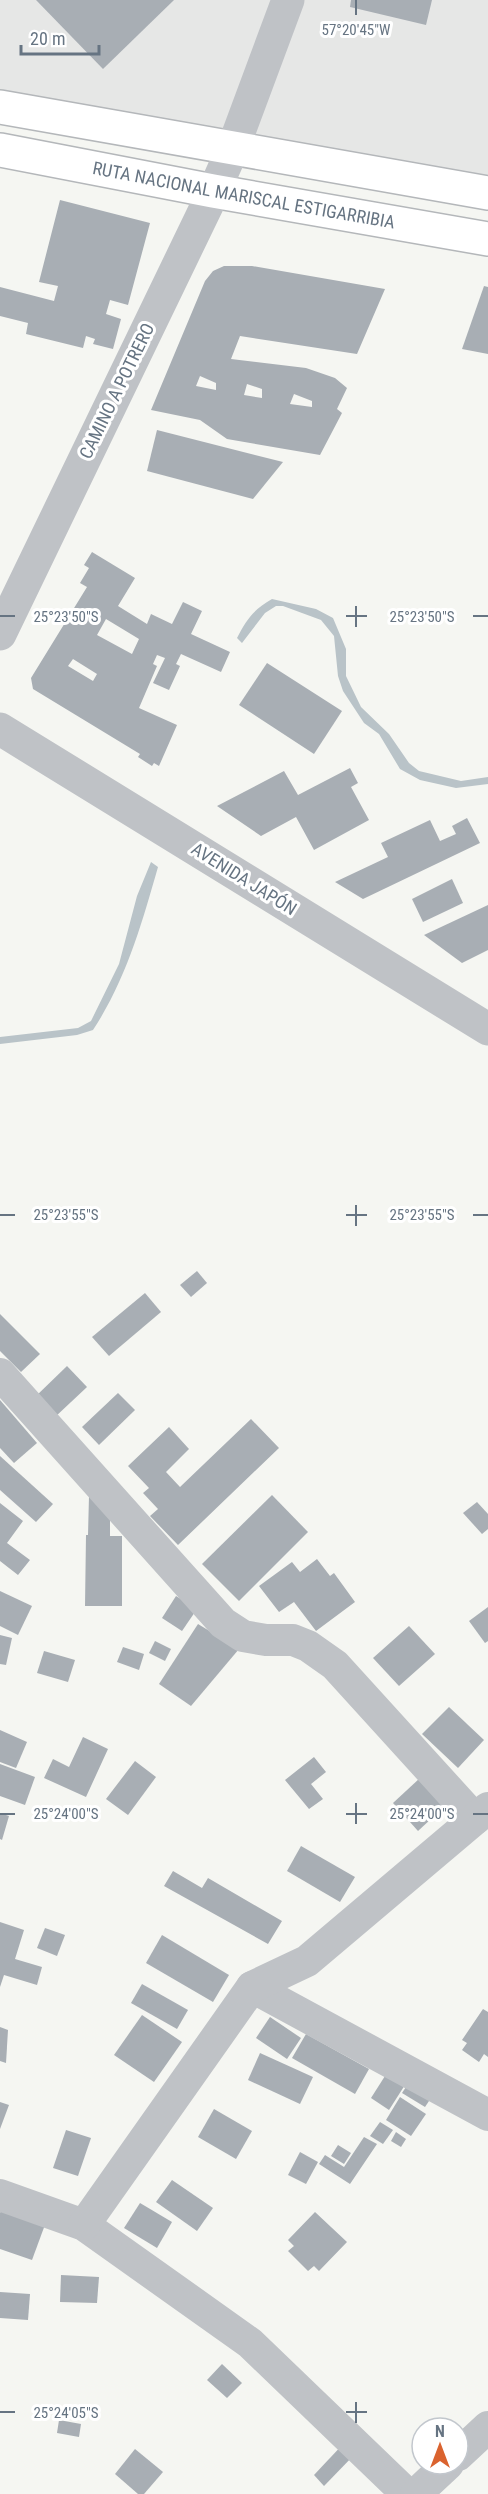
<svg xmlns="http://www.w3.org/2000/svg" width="488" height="2494" viewBox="0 0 488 2494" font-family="'Roboto Condensed',sans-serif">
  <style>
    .built { fill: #e6e7e6 }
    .water { fill: #b9c3c8 }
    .building { fill: #a8aeb4; fill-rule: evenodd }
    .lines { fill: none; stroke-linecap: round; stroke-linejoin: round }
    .trunk-casing { stroke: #b4b7ba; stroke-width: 36 }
    .minor { stroke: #bfc2c6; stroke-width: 32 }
    .tertiary { stroke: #bfc2c6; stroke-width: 33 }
    .trunk { stroke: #fff; stroke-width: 33 }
    .ticks { fill: none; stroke: #667482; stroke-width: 2 }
    .labels { text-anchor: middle; stroke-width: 6; stroke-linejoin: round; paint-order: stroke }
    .street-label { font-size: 18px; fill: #667482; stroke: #fff }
    .ticks-label { font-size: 15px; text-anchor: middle; fill: #667482; stroke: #fff; stroke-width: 6; stroke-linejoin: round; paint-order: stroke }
  </style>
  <rect width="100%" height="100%" fill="#f5f6f2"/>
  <polygon class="built" points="0,0 488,0 488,178 0,93"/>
  <g class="water">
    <path d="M 272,599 L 316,609 L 333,618 L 346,649 L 346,676 L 361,707 L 389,734 L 409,763 L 419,771 L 461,781 L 488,777 L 488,784 L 456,788 L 420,780 L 400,769 L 379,734 L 364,723 L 343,691 L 338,676 L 334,636 L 321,620 L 283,606 L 276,606 L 265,613 L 242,643 L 237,638 C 246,620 254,609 272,599 Z"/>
    <path d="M 151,862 L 158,867 C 142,923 126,980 93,1030 L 77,1035 L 0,1044 L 0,1037 L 78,1028 L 91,1021 L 119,964 L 137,896 Z"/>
  </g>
  <g class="building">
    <polygon points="36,0 174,0 103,69"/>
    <polygon points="351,0 432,0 426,25 350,7"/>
    <polygon points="60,200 150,223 128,305 110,300 106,314 121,319 113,349 93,344 95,339 86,336 83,348 26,334 28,323 0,316 0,287 54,301 58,286 39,282"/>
    <path d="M 224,266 L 252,266 L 385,289 L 357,354 L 240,336 L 231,359 L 306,368 L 335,378 L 347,388 L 337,409 L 342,413 L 320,455 L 227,439 L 200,420 L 151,410 L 205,281 L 213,271 ZM 200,376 L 216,383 L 216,390 L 196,386 ZM 247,384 L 262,389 L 262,398 L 244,395 ZM 294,394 L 312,401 L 312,407 L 290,404 Z"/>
    <polygon points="484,286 488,287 488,354 462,349"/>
    <polygon points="157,430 283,462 253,499 147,471"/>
    <path d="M 92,552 L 135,578 L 118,606 L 147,624 L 151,614 L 172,624 L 183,602 L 202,611 L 191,634 L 230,652 L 221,672 L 181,654 L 176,664 L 180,666 L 169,690 L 153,683 L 165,658 L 157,655 L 153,664 L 157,666 L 139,708 L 177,725 L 159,766 L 154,763 L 152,766 L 138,757 L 140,754 L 33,689 L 31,678 L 87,587 L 80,583 L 89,568 L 84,565 ZM 106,619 L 139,639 L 132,654 L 97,635 ZM 73,659 L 97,674 L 93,681 L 68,666 Z"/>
    <polygon points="267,663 342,711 314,754 239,705"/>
    <polygon points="350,768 358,783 351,787 369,820 314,850 296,817 261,836 217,806 284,771 298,795"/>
    <polygon points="467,818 480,843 363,899 335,882 388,857 381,843 430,820 440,841 456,834 452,826"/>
    <polygon points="452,879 463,903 423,922 412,899"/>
    <polygon points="488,905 488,950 462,963 424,935"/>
    <polygon points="197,1271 207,1283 191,1297 180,1285"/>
    <polygon points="145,1293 161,1312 109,1356 92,1337"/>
    <polygon points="0,1314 40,1354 21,1372 0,1351"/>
    <polygon points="67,1366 87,1387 54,1418 34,1398"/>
    <polygon points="118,1393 135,1410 99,1445 82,1427"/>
    <polygon points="0,1400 37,1443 14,1463 0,1448"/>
    <polygon points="251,1419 279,1448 178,1545 150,1516 158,1509 143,1493 149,1488 128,1466 169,1427 189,1449 166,1472 180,1487"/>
    <polygon points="0,1456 53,1504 36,1522 0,1490"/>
    <polygon points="272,1495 308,1532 239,1601 202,1564"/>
    <polygon points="89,1496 110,1496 110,1536 122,1536 122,1606 85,1606 86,1535 88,1535"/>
    <polygon points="477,1502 488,1514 488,1529 482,1534 463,1513"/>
    <polygon points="0,1503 23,1521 7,1543 30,1560 18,1575 0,1561"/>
    <polygon points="317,1559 330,1576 334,1573 355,1602 316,1631 294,1602 279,1612 259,1586 292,1562 300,1572"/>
    <polygon points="0,1591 32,1606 18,1635 0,1626"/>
    <polygon points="176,1596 197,1609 182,1631 162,1618"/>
    <polygon points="488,1607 488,1641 485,1643 469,1621"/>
    <polygon points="198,1624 239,1649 191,1706 159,1684"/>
    <polygon points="409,1626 435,1654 399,1686 373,1658"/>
    <polygon points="0,1635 12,1638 6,1665 0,1664"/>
    <polygon points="155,1641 171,1649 165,1661 149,1653"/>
    <polygon points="123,1647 144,1654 139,1670 117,1662"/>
    <polygon points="44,1651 75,1660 68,1682 37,1673"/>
    <polygon points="449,1707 484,1740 458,1768 422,1734"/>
    <polygon points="0,1730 27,1742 16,1768 0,1762"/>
    <polygon points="83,1737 108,1749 86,1797 44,1778 53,1759 69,1767"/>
    <polygon points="314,1757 326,1772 311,1784 323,1799 309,1809 285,1780"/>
    <polygon points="135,1761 156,1777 128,1815 106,1799"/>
    <polygon points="0,1764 35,1777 25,1805 0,1796"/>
    <polygon points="420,1778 445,1806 418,1831 393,1803"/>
    <polygon points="0,1813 9,1816 2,1840 0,1839"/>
    <polygon points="301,1846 355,1877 340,1902 287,1871"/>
    <polygon points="173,1871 202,1888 208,1878 282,1921 268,1944 164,1886"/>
    <polygon points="0,1922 24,1930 15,1959 42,1967 37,1985 4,1975 0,1987"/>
    <polygon points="45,1928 65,1935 57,1956 37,1948"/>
    <polygon points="162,1935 229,1975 213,2002 146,1963"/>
    <polygon points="142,1984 188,2010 177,2029 131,2003"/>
    <polygon points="483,2009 488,2012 488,2057 484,2054 479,2062 462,2050 467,2043 462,2040"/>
    <polygon points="142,2015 182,2042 154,2082 114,2055"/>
    <polygon points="270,2017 301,2038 287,2059 256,2038"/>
    <polygon points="0,2027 8,2030 6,2063 0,2061"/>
    <polygon points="306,2034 369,2069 355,2094 292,2058"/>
    <polygon points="260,2053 313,2077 300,2104 248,2080"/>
    <polygon points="392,2065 410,2077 389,2110 371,2098"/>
    <polygon points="412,2078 435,2092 425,2107 402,2093"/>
    <polygon points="400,2097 426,2114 411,2136 386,2120"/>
    <polygon points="0,2102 9,2105 0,2129"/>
    <polygon points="214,2109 252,2131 236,2159 198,2137"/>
    <polygon points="380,2122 393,2130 383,2144 370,2136"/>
    <polygon points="66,2130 91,2138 78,2176 53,2168"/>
    <polygon points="396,2132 406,2139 401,2147 391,2141"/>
    <polygon points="364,2137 377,2144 350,2184 319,2164 325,2155 344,2167"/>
    <polygon points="338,2145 351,2153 344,2164 331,2156"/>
    <polygon points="300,2152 318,2162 306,2184 288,2175"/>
    <polygon points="172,2180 213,2208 197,2231 156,2202"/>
    <polygon points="140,2203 172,2222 157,2248 124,2228"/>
    <polygon points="3,2206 46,2222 32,2260 0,2249 0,2213"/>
    <polygon points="315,2212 347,2242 319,2271 314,2266 308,2271 288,2251 294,2246 288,2240"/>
    <polygon points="61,2275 99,2277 97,2303 60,2302"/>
    <polygon points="0,2292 30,2294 28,2320 0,2318"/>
    <polygon points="222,2364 242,2383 227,2398 207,2380"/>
    <polygon points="59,2420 81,2424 79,2437 57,2433"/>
    <polygon points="345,2442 356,2453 324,2486 314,2475"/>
    <polygon points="135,2449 163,2472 144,2494 138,2494 115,2474"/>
  </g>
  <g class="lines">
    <defs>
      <g id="trunk">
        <polyline points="0,107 488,193"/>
        <path id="s1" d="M 0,150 L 213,191 L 488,239"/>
      </g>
    </defs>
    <use href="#trunk" class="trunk-casing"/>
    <g class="minor">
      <polyline points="0,1374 223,1623 243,1636 266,1640 293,1640 308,1646 335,1665 475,1819"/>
      <polyline points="252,1987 488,2115"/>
      <polyline points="0,2195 84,2225 250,2343 407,2494"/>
      <polyline points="84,2225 252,1987 307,1961 488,1808"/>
      <polyline points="458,2455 488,2427"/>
      <polyline points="416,2494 448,2464"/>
    </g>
    <g class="tertiary">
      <polyline points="0,634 214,191 233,148 288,0"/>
      <polyline points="0,729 488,1029"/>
    </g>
    <use href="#trunk" class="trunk"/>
  </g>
  <path class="ticks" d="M 356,0 L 356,15M 356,606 L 356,627M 0,616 L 15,616M 346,616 L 367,616M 473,616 L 488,616M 356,1205 L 356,1226M 0,1215 L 15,1215M 346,1215 L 367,1215M 473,1215 L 488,1215M 356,1803 L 356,1824M 0,1814 L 15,1814M 346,1814 L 367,1814M 473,1814 L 488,1814M 356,2402 L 356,2423M 0,2412 L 15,2412M 346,2412 L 367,2412"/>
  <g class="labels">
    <g class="street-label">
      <text dy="6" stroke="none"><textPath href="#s1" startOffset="248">RUTA NACIONAL MARISCAL ESTIGARRIBIA</textPath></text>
      <text transform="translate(117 391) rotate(-64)" y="6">CAMINO A POTRERO</text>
      <text transform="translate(244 879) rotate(32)" y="6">AVENIDA JAPÓN</text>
    </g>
  </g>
  <g class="ticks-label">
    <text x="356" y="35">57°20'45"W</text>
    <text x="66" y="622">25°23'50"S</text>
    <text x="422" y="622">25°23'50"S</text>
    <text x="66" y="1220">25°23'55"S</text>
    <text x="422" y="1220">25°23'55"S</text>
    <text x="66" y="1819">25°24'00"S</text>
    <text x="422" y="1819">25°24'00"S</text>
    <text x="66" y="2418">25°24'05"S</text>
  </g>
  <g transform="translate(440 2446)"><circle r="28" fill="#ffffff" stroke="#c2c7cd" stroke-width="1.5"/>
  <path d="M0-4.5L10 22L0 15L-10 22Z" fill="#da632f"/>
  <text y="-9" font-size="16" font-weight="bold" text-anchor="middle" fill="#667482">N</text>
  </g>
  <path d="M21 45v9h78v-9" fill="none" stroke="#667482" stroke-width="3"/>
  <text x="30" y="45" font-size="18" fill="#667482" stroke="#ffffff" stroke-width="4.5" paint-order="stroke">20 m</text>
</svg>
